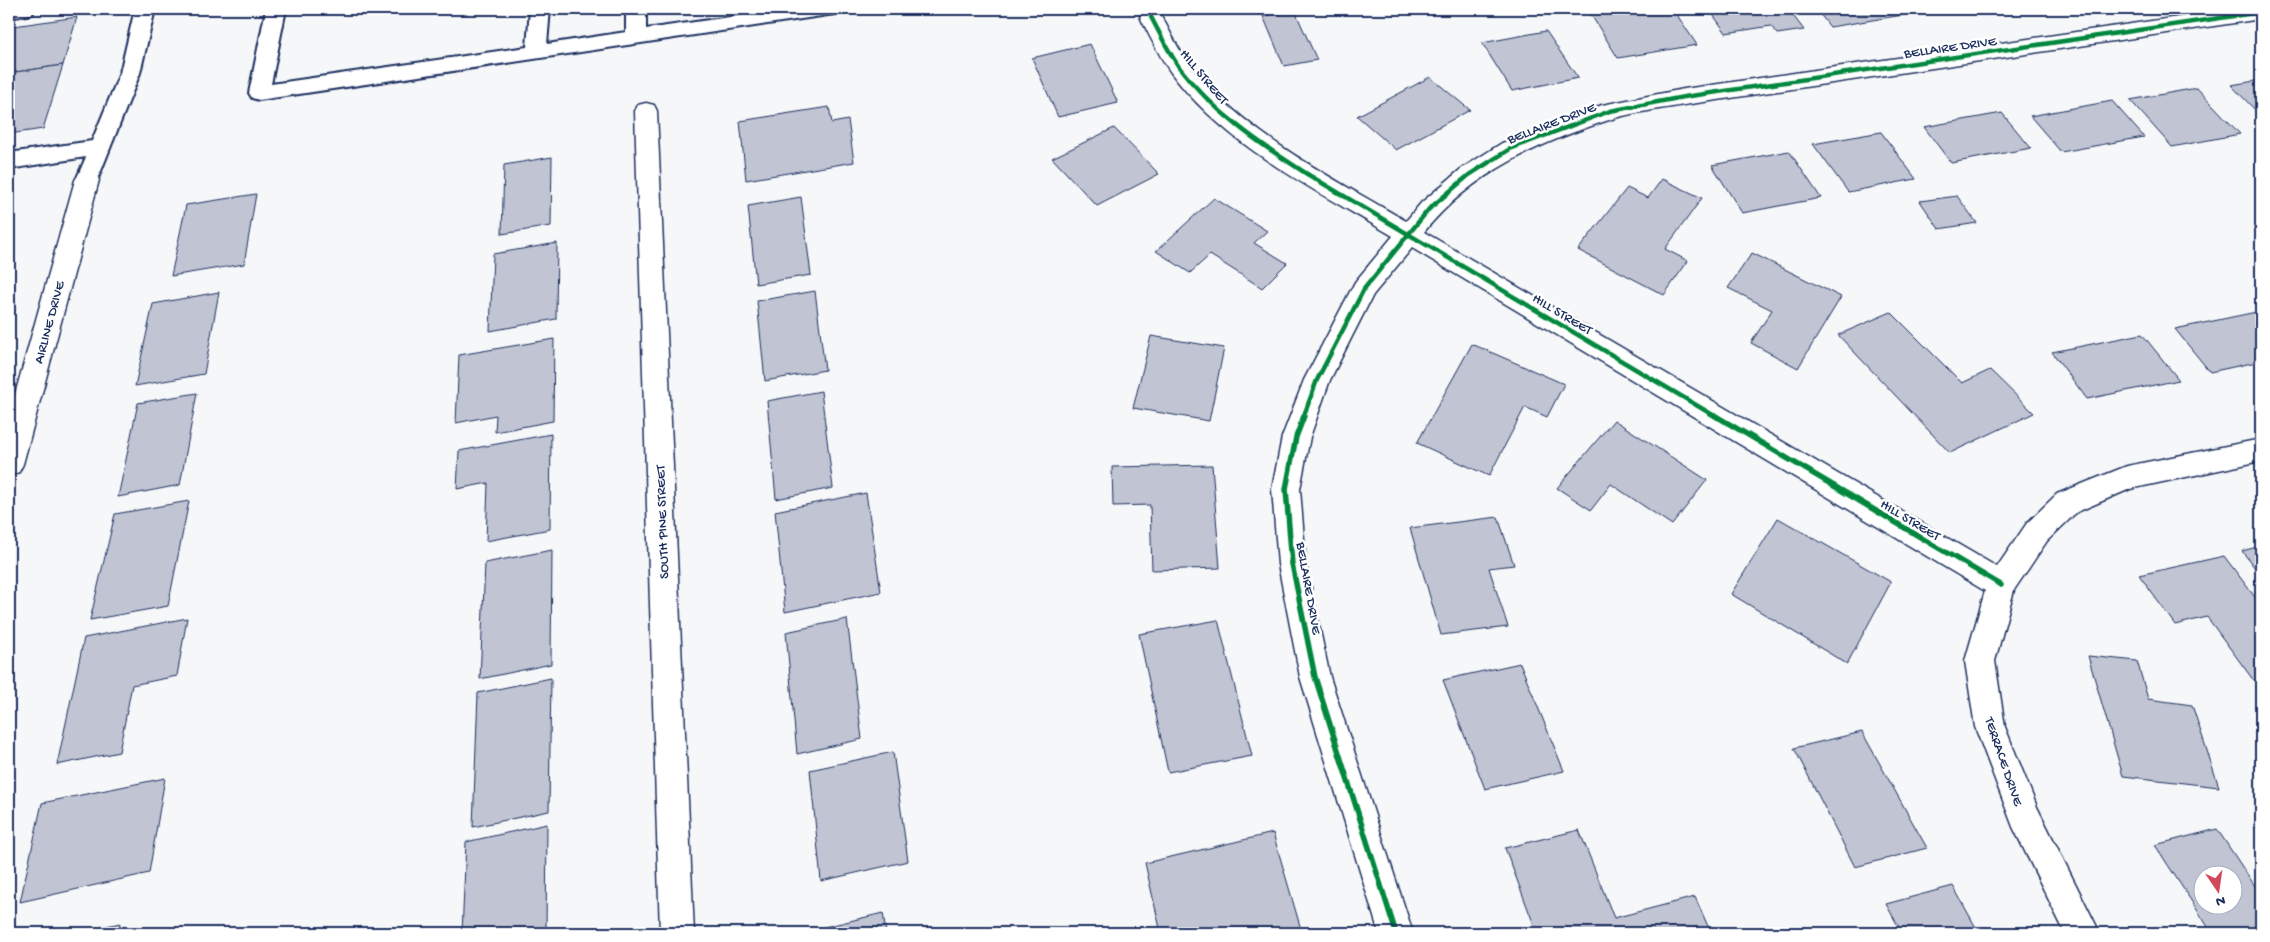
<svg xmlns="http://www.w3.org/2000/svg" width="2270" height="942" viewBox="0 0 2270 942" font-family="'Gochi Hand',sans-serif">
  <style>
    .building { fill: #c0c4d3; stroke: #1b2f5e; fill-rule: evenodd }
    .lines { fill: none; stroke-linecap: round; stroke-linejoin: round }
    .service-casing { stroke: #1b2f5e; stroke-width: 4 }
    .minor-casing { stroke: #1b2f5e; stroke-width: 3 }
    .service { fill: #fff; fill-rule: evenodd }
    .minor { fill: #fff; fill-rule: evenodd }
    .cycleway-far1-casing { stroke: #fff; stroke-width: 7 }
    .cycleway-casing { stroke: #fff; stroke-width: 9 }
    .cycleway-far1 { stroke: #00873e; stroke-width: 4.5 }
    .cycleway { stroke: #00873e; stroke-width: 5.5 }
    .labels { text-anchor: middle; stroke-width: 5; stroke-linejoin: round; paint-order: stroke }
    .street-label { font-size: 14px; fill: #1b2f5e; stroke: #fff }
  </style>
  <rect width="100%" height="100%" fill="#f6f7f9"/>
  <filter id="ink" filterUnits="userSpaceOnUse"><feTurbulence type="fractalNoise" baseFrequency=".02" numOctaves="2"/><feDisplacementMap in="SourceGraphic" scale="10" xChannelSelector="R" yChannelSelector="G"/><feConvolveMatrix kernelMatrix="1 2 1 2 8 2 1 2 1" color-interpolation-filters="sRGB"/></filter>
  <g filter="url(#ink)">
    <g class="building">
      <polygon points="1673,9 1697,45 1618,58 1588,10"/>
      <polygon points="1709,9 1788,9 1804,30 1777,34 1771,26 1726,33"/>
      <polygon points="1816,9 1905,9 1909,14 1830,27"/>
      <polygon points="1295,11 1317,60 1284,66 1263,16"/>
      <polygon points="77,17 63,65 9,73 9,42 14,26"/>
      <polygon points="1546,31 1578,78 1512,91 1482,43"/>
      <polygon points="1090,44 1118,103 1058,117 1032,58"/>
      <polygon points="63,65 43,129 9,134 9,73"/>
      <polygon points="1430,77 1470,110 1396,150 1357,116"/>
      <polygon points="2261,80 2261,116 2231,85"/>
      <polygon points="2197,88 2240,134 2172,147 2130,100"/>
      <polygon points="2112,101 2144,137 2061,152 2030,116"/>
      <polygon points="829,107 832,123 848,120 854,162 746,180 740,121"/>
      <polygon points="2002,113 2031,148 1951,163 1924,127"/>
      <polygon points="1114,128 1159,174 1097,206 1052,158"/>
      <polygon points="1881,132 1916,179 1848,192 1813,144"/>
      <polygon points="1789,151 1821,198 1742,213 1712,165"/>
      <polygon points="552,157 551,226 502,234 504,165"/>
      <polygon points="1662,179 1702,198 1665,249 1688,261 1664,295 1578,250 1627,188 1648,198"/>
      <polygon points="256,194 244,264 171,276 186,205"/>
      <polygon points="1957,196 1977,223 1939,229 1920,201"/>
      <polygon points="801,197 811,275 756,284 748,206"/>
      <polygon points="1214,198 1267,231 1254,243 1287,263 1262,288 1210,255 1190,273 1156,251"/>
      <polygon points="557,243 556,319 490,331 493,254"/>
      <polygon points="1752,253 1841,297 1798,368 1751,343 1772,310 1728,288"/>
      <polygon points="815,291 825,370 765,381 757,301"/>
      <polygon points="219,292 204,374 135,386 153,304"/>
      <polygon points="2261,311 2261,361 2210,372 2175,329"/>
      <polygon points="1891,312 1962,383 1990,370 2034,413 1950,453 1838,335"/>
      <polygon points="2142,334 2179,380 2087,399 2052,352"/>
      <polygon points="1151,336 1224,348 1209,421 1133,408"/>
      <polygon points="554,339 553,421 495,432 496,415 456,423 459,355"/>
      <polygon points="1472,344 1564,384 1547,417 1525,407 1489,476 1417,443"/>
      <polygon points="821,391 833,488 776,499 767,401"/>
      <polygon points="197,393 180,485 118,497 138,403"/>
      <polygon points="1614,420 1707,480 1672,525 1611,484 1591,510 1557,488"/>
      <polygon points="551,434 550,529 486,541 488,483 457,489 459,451"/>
      <polygon points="1212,465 1220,568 1152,570 1150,505 1113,506 1112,467"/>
      <polygon points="866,493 881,592 785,612 775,511"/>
      <polygon points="189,501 168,606 90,620 115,514"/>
      <polygon points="1498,517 1514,565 1489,568 1508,627 1441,635 1410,528"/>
      <polygon points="1778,518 1891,582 1847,664 1731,594"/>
      <polygon points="2261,546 2261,576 2242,551"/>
      <polygon points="552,550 551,664 480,679 485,563"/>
      <polygon points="2224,556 2261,605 2261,679 2254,681 2207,617 2175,625 2139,575"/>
      <polygon points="187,618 177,676 132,685 119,752 57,765 84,638"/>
      <polygon points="847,619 862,739 797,754 786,632"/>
      <polygon points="1218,620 1252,756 1168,772 1139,634"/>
      <polygon points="2088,656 2137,661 2148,699 2192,705 2219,787 2123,776"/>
      <polygon points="1520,663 1564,771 1485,789 1443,680"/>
      <polygon points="551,678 549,811 473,827 478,693"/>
      <polygon points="1862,732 1927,848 1855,867 1794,748"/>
      <polygon points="893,752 908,861 821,881 810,770"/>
      <polygon points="165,778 149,873 20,902 42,803"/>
      <polygon points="547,824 546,933 462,933 466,842"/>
      <path d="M 2217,829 L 2261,895 L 2261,933 L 2212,933 L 2155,845 ZM 2202,874 L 2232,874 L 2232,904 L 2202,904 Z"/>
      <polygon points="1579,830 1614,918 1695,897 1711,933 1537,933 1505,848"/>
      <polygon points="1273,833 1302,933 1161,933 1145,863"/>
      <polygon points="1953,886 1979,933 1902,933 1886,904"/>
      <polygon points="883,913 886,933 812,933 812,930"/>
      <polygon points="120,923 118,933 75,933"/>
    </g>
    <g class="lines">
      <defs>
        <g id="service">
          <polygon points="9,9 35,9 32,14 9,18"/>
          <polygon points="135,9 155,9 140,73 95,186 87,188 79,186 76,180 86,157 9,169 9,153 92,141 120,73"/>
          <polygon points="266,9 286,9 271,84 527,47 530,9 550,9 547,44 626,32 626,9 646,9 646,29 785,9 838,9 835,14 828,15 259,100 252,98 249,93"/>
        </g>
        <g id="minor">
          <path d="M 2234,9 L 2261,9 L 2261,19 L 1684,105 C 1661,109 1635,112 1612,119 C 1541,142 1472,172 1424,232 L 1997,567 L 2027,523 L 2057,494 L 2127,466 L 2261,439 L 2261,461 L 2130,489 L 2077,512 L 2047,541 L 2014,590 L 1995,661 L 2005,727 L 2037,807 L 2100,933 L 2065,933 L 2013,827 L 1975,727 L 1965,661 L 1985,591 L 1412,248 L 1373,295 L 1330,380 L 1310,437 L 1300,489 L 1306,564 L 1330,677 L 1413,933 L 1379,933 L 1300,677 L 1278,564 L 1272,489 L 1282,437 L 1304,380 L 1355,282 L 1393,236 C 1316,190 1227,147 1172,74 C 1159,56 1150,36 1140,17 L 1143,12 L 1151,10 L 1159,12 C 1170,30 1178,51 1192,68 C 1248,136 1331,177 1406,221 L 1421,203 L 1461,169 L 1502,143 L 1602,105 L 1684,89 Z"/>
          <polygon points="646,103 654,105 657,111 694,933 660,933 635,111 638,105"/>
          <polygon points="87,171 95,174 99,180 23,464 19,472 9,476 9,416 75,180 79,174"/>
        </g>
      </defs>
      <use href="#service" class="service-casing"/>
      <use href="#minor" class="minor-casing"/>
      <use href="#service" class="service"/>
      <use href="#minor" class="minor"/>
      <defs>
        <g id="cycleway-far1">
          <path d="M 1151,17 C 1160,34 1168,51 1179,67 C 1213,112 1260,144 1307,174 L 1718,418"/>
          <polyline points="1303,418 1317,380 1364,289 1429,209 1469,175 1510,149 1610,111 1684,97 2261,12"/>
        </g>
        <g id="cycleway">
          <polyline points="1304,416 1296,437 1286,489 1292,564 1315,677 1396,933"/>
          <polyline points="1716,416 2001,585"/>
        </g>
      </defs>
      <use href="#cycleway-far1" class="cycleway-far1-casing"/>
      <use href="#cycleway" class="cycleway-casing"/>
      <use href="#cycleway-far1" class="cycleway-far1"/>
      <use href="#cycleway" class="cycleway"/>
    </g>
  </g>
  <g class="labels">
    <g class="street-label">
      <text transform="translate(1950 46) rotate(-8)" y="5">BELLAIRE DRIVE</text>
      <text transform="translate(1205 76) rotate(50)" y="5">HILL STREET</text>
      <text transform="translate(1551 122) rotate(-21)" y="5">BELLAIRE DRIVE</text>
      <text transform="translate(1563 313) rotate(31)" y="5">HILL STREET</text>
      <text transform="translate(48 322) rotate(-75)" y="5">AIRLINE DRIVE</text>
      <text transform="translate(1911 519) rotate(31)" y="5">HILL STREET</text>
      <text transform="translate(661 522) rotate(-92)" y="5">SOUTH PINE STREET</text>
      <text transform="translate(1310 588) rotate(80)" y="5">BELLAIRE DRIVE</text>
      <text transform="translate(2005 761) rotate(71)" y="5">TERRACE DRIVE</text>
    </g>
  </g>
  <rect width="2270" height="942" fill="none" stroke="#fff" stroke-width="30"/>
  <rect x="15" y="15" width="2240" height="912" fill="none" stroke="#1b2f5e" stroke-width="2" filter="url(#ink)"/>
  <g transform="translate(2218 890) rotate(167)"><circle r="24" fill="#ffffff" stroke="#a4acbf"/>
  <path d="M0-4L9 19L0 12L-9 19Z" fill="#d1495b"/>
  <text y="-8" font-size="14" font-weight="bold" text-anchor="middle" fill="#1b2f5e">N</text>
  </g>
</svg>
